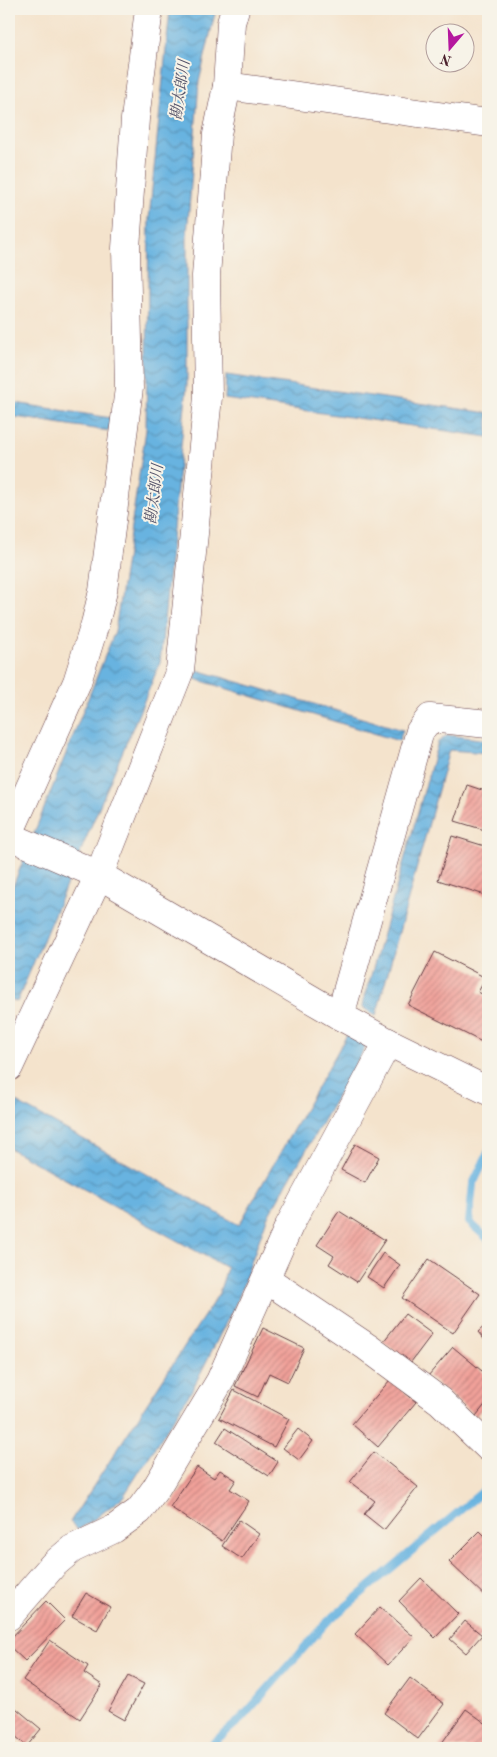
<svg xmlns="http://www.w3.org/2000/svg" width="497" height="1757" viewBox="0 0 497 1757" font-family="'Old Standard TT','Noto Serif JP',serif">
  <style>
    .water { fill: url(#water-waves); stroke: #586986 }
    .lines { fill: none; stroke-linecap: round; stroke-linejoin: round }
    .stream { stroke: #67b3e0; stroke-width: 8 }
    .building { fill: url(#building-hatch) }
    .street-casing { stroke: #643c43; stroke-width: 29 }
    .street { stroke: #fff; stroke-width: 28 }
    .labels { text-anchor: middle; stroke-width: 4; stroke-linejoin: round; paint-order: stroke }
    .water-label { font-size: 15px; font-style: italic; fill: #54536a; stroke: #f7f3e8 }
  </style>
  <defs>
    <pattern id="water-waves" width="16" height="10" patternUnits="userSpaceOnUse" patternTransform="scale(1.25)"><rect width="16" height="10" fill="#67b3e0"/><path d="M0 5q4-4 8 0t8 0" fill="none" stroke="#5791b6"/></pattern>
    <pattern id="building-hatch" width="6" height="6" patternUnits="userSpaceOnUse" patternTransform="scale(1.25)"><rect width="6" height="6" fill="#f1a19a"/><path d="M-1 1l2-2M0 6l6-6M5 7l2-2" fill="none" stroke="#c5837e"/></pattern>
  </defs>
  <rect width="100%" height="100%" fill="#f7f3e8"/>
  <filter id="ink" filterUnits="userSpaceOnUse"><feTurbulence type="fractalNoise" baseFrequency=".02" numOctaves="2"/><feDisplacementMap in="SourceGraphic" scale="10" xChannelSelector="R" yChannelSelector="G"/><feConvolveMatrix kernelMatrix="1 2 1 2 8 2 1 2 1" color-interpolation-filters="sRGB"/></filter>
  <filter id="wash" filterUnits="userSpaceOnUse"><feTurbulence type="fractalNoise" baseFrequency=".0096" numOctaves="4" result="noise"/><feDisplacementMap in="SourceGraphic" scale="20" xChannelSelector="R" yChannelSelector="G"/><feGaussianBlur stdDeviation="1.12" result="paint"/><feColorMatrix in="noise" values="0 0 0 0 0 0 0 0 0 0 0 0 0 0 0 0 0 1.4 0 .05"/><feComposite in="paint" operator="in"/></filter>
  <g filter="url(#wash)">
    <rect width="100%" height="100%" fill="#f4e3cc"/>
    <g class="water">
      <polygon points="170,9 216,9 199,82 187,235 187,385 160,663 17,1002 9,998 9,896 115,631 146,430 149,219"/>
      <polygon points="226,375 488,413 488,437 225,399"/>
      <polygon points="9,402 111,418 109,431 9,416"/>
      <polygon points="197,670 403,730 399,741 195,679"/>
      <polygon points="448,735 488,740 488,753 449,750 376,1016 362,1007 438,742"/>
      <polygon points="347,1035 366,1046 267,1218 238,1299 192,1390 123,1497 96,1518 78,1530 70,1522 219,1293 227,1268 9,1148 9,1114 16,1102 239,1225"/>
    </g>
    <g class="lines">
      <g class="stream">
        <polyline points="488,1153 473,1184 469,1222 488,1239"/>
        <polyline points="207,1748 241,1719 326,1623 488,1487"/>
      </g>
    </g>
    <g id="blocks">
      <g class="building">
        <polygon points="467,785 488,792 488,831 455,821"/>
        <polygon points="452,836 488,847 488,896 438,880"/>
        <polygon points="435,952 486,978 478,992 488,997 488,1045 408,1005"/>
        <polygon points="355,1144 379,1157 365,1183 341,1170"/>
        <polygon points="339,1211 385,1240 357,1282 329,1264 334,1256 317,1245"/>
        <polygon points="383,1253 400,1265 384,1288 367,1277"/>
        <polygon points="429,1259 480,1294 453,1333 402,1298"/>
        <polygon points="405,1314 432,1334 411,1362 383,1342"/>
        <polygon points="488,1323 488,1344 478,1332"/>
        <polygon points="263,1328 304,1348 288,1382 269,1373 258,1397 235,1386"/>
        <polygon points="453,1347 488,1376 488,1401 476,1416 428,1376"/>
        <polygon points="390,1380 416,1402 378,1447 352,1424"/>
        <polygon points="234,1390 289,1419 274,1447 219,1418"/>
        <polygon points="225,1428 278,1462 269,1476 216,1442"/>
        <polygon points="298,1429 313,1441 299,1460 283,1448"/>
        <polygon points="374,1452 418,1487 384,1530 364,1514 375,1501 350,1482"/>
        <polygon points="197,1467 214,1478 220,1470 236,1480 230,1489 249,1501 222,1541 170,1507"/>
        <polygon points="239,1520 259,1534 242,1559 222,1546"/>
        <polygon points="480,1531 488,1539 488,1599 449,1562"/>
        <polygon points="421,1578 458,1614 435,1638 399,1601"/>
        <polygon points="86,1593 110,1607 97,1630 72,1616"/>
        <polygon points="46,1601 65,1620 25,1661 9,1646 9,1640"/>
        <polygon points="380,1607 414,1637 388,1665 355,1634"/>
        <polygon points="465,1621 482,1635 466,1653 450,1639"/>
        <polygon points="50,1640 88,1666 84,1673 102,1685 80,1719 23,1680"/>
        <polygon points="128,1676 144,1684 124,1720 108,1711"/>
        <polygon points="410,1678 444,1704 418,1739 384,1713"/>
        <polygon points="11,1704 41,1729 27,1746 9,1731 9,1706"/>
        <polygon points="466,1709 488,1725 488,1748 441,1748 439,1747"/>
      </g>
    </g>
  </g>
  <g filter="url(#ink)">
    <use href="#blocks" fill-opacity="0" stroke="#643c43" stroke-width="1"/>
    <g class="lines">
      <defs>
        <g id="street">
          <polyline points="227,86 488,123"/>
          <polyline points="9,834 77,682 95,624 103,591 129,388 126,248 135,119 149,9"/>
          <polyline points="9,836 99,875 340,1016 388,1042 488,1091"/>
          <polyline points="340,1016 420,731 430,718 488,724"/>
          <polyline points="9,1067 99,875 180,670 208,397 206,276 217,134 227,86 231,23 235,9"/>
          <polyline points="266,1279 367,1347 440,1401 488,1447"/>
          <polyline points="9,1616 53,1565 72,1549 114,1529 139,1511 156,1488 220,1381 289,1226 388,1042"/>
        </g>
      </defs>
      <use href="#street" class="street-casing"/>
      <use href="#street" class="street"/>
    </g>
  </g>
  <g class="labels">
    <g class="water-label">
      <text transform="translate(180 90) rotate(-82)" y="5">勘太郎川</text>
      <text transform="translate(154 494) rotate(-83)" y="5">勘太郎川</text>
    </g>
  </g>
  <rect width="497" height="1757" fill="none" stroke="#f7f3e8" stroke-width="30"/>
  <g transform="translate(450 48) rotate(199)"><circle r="24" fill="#f7f3e8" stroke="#b29e9c"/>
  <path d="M0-4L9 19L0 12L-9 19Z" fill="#b5179e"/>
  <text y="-8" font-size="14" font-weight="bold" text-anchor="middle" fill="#4a1f2b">N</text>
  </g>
</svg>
